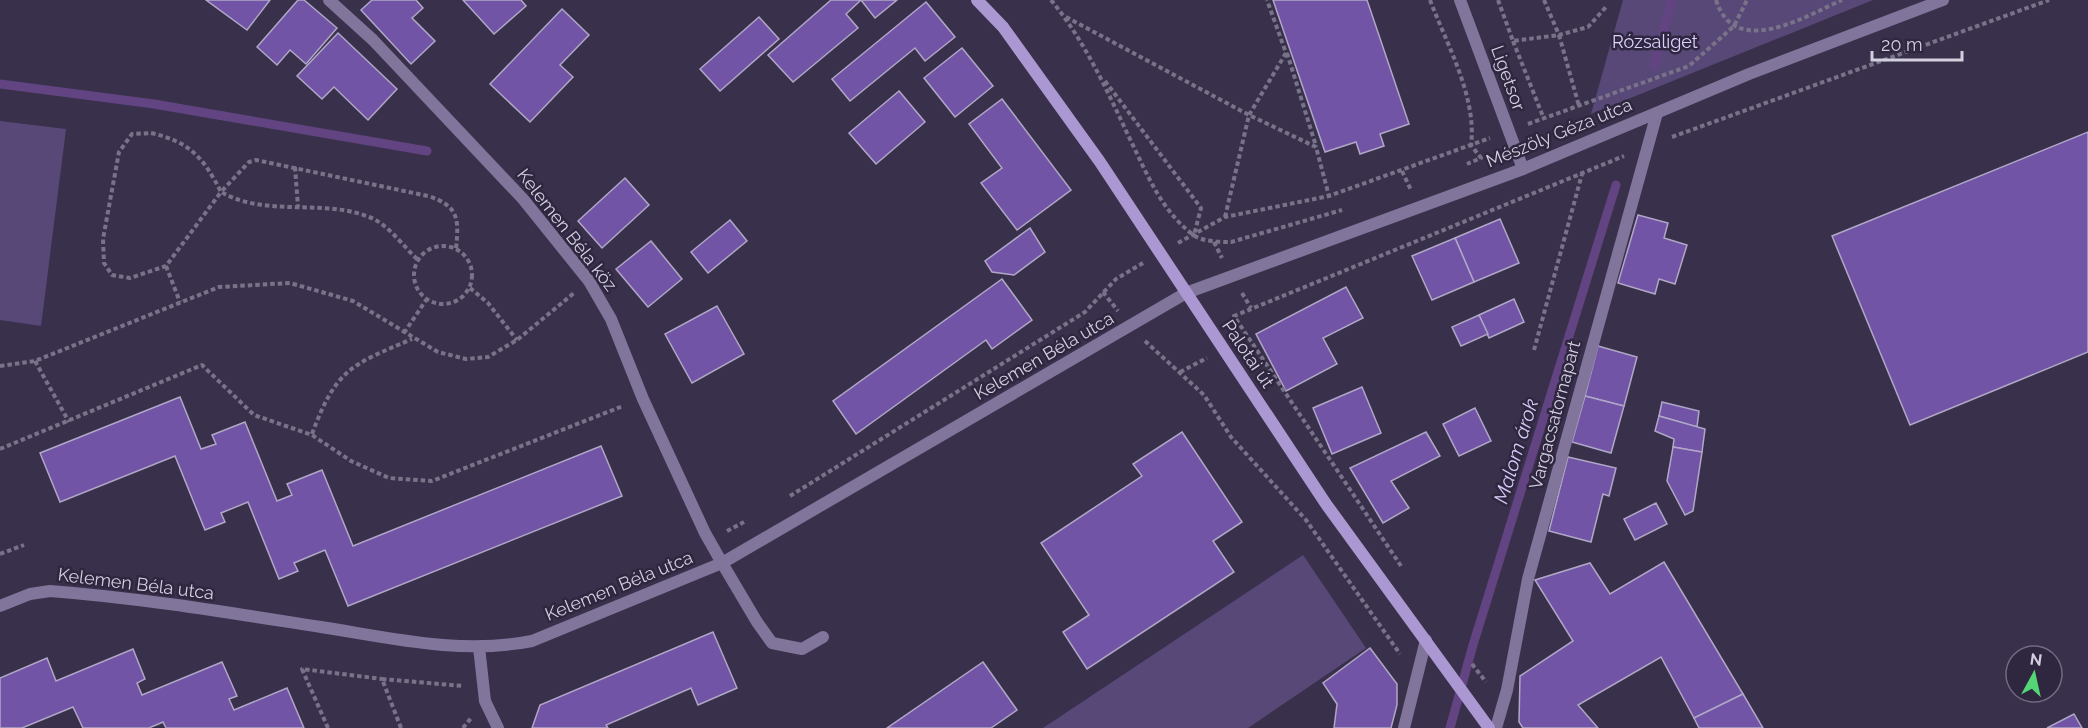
<svg xmlns="http://www.w3.org/2000/svg" width="2088" height="728" viewBox="0 0 2088 728" font-family="Raleway,sans-serif">
  <style>
    .green { fill: #584877 }
    .lines { fill: none; stroke-linecap: round; stroke-linejoin: round }
    .stream { stroke: #614481; stroke-width: 9 }
    .building { fill: #7254a6; stroke: #b0a7c6; stroke-width: 1.5 }
    .path { stroke: #797389; stroke-width: 4; stroke-dasharray: 4.5 3; stroke-linecap: butt }
    .service { stroke: #81759b; stroke-width: 12 }
    .minor { stroke: #81759b; stroke-width: 12 }
    .secondary { stroke: #ab98d3; stroke-width: 12 }
    .labels { text-anchor: middle; stroke-width: 5; stroke-linejoin: round; paint-order: stroke }
    .park-label { font-size: 18px; fill: #ddd0fd; stroke: #2f2740 }
    .street-label { font-size: 18px; fill: #d3cfdf; stroke: #2f2740 }
    .water-label { font-size: 20px; font-style: italic; fill: #d5c8f5; stroke: #2f2740 }
  </style>
  <rect width="100%" height="100%" fill="#39314b"/>
  <g class="green">
    <polygon points="1623,0 1873,0 1591,114"/>
    <polygon points="0,121 66,129 41,326 0,320"/>
    <polygon points="1303,555 1366,648 1248,728 1043,728"/>
  </g>
  <g class="lines">
    <g class="stream">
      <polyline points="1654,66 1672,0"/>
      <polyline points="0,84 154,104 427,151"/>
      <polyline points="1450,728 1473,645 1616,185"/>
    </g>
  </g>
  <g class="building">
    <polygon points="206,0 270,0 247,30"/>
    <polygon points="298,0 304,0 337,28 306,64 290,50 277,65 257,47"/>
    <polygon points="372,0 416,0 423,8 412,18 435,41 411,64 361,10"/>
    <polygon points="463,0 521,0 526,6 494,34"/>
    <polygon points="831,0 897,0 875,18 861,0 846,14 858,28 793,82 768,55"/>
    <polygon points="1273,0 1367,0 1409,124 1380,134 1384,146 1360,154 1356,142 1325,152"/>
    <polygon points="926,2 955,37 925,61 915,48 850,101 832,79"/>
    <polygon points="562,9 589,35 560,65 573,77 530,122 490,84"/>
    <polygon points="759,17 779,39 720,91 700,69"/>
    <polygon points="338,33 397,89 368,120 334,87 322,99 297,76"/>
    <polygon points="962,48 993,86 955,117 924,78"/>
    <polygon points="899,91 925,122 876,164 849,133"/>
    <polygon points="1002,99 1071,190 1017,230 981,183 1002,168 969,124"/>
    <polygon points="2088,132 2088,352 1910,425 1832,236"/>
    <polygon points="625,178 649,205 602,248 578,221"/>
    <polygon points="1638,215 1668,223 1664,238 1687,245 1675,284 1659,279 1655,294 1618,283"/>
    <polygon points="1500,219 1519,263 1474,282 1455,238"/>
    <polygon points="730,220 747,241 708,273 691,252"/>
    <polygon points="1030,228 1045,252 1014,275 992,272 985,261"/>
    <polygon points="1455,238 1474,282 1432,300 1412,256"/>
    <polygon points="651,241 682,279 648,307 616,269"/>
    <polygon points="1002,279 1032,320 992,349 986,340 856,434 833,401"/>
    <polygon points="1346,287 1363,318 1323,338 1337,364 1286,391 1256,334"/>
    <polygon points="1514,299 1524,322 1489,338 1479,315"/>
    <polygon points="717,306 744,354 692,383 665,334"/>
    <polygon points="1479,315 1488,334 1461,346 1452,327"/>
    <polygon points="1598,346 1637,357 1624,406 1585,396"/>
    <polygon points="1362,387 1381,433 1332,454 1313,408"/>
    <polygon points="1585,396 1624,406 1611,453 1572,442"/>
    <polygon points="180,397 201,449 216,444 212,435 245,422 277,501 292,495 287,484 322,470 353,546 601,446 622,496 348,606 325,550 294,563 298,571 279,579 248,502 221,513 225,522 205,530 175,456 60,502 40,453"/>
    <polygon points="1662,402 1699,411 1697,427 1659,416"/>
    <polygon points="1475,408 1491,441 1459,456 1443,424"/>
    <polygon points="1659,416 1705,429 1702,452 1673,447 1674,439 1655,431"/>
    <polygon points="1182,432 1242,522 1213,541 1234,572 1087,669 1063,632 1089,615 1041,543 1142,476 1133,464"/>
    <polygon points="1426,432 1440,456 1391,481 1409,508 1383,523 1350,468"/>
    <polygon points="1673,447 1702,452 1693,511 1685,515 1667,481"/>
    <polygon points="1568,457 1616,468 1609,496 1603,494 1591,542 1549,531"/>
    <polygon points="1656,503 1667,524 1635,540 1624,519"/>
    <polygon points="1664,562 1743,694 1694,718 1661,657 1578,705 1598,728 1523,728 1519,722 1520,676 1573,641 1535,580 1590,563 1610,594"/>
    <polygon points="713,632 737,688 698,705 691,688 606,725 608,728 532,728 540,705"/>
    <polygon points="1370,648 1397,684 1397,705 1391,728 1334,728 1337,704 1323,683"/>
    <polygon points="133,649 145,679 137,683 142,695 222,662 237,696 229,699 234,710 287,688 304,728 166,728 163,722 149,728 83,728 73,707 22,728 0,728 0,678 47,658 56,681"/>
    <polygon points="983,662 1017,710 991,728 887,728"/>
    <polygon points="1743,694 1763,728 1699,728 1694,718"/>
    <polygon points="2074,714 2082,728 2047,728"/>
  </g>
  <g class="lines">
    <g class="path">
      <path d="M 1051,0 C 1084,40 1106,88 1128,135 C 1146,171 1159,208 1192,234 C 1202,242 1219,242 1231,242 L 1342,210"/>
      <path d="M 1430,0 C 1447,45 1477,97 1471,145 L 1481,158 L 1467,164"/>
      <polyline points="1498,0 1513,41 1559,35 1579,106"/>
      <polyline points="1544,0 1559,35 1588,27 1606,7"/>
      <path d="M 1716,0 C 1735,60 1806,16 1842,0"/>
      <polyline points="1066,17 1249,115 1316,147 1329,196"/>
      <polyline points="1513,41 1544,119"/>
      <polyline points="1287,53 1316,146"/>
      <polyline points="1105,81 1201,208 1194,235"/>
      <polyline points="1528,124 1689,66 1734,26 1747,0"/>
      <path d="M 151,133 C 190,142 203,157 221,192 L 166,266 L 130,278 L 112,275 L 104,263 L 103,239 L 119,152 L 132,134 Z"/>
      <polyline points="1672,137 2049,0"/>
      <polyline points="295,167 298,207"/>
      <polyline points="1402,171 1411,190"/>
      <polyline points="1225,217 1249,115 1286,53 1267,0"/>
      <polyline points="1214,242 1222,258"/>
      <polyline points="1178,243 1225,217 1329,196 1490,138"/>
      <circle cx="443" cy="275" r="29"/>
      <path d="M 417,259 C 403,246 388,224 369,217 C 321,198 267,218 221,192 L 249,162 L 256,160 L 428,196 C 459,206 459,219 456,249"/>
      <polyline points="166,266 180,302"/>
      <polyline points="470,288 488,303 517,340"/>
      <polyline points="1103,292 1118,311"/>
      <polyline points="1242,293 1251,308"/>
      <polyline points="404,333 426,300"/>
      <polyline points="1145,341 1204,395 1231,437 1306,520 1400,654"/>
      <polyline points="1534,350 1582,174"/>
      <polyline points="35,361 69,422"/>
      <polyline points="0,366 35,361 219,287 290,283 353,301 438,352 466,359 488,357 517,340 574,293"/>
      <polyline points="1180,372 1207,358"/>
      <path d="M 312,434 C 336,369 351,365 412,339"/>
      <polyline points="0,449 202,365 254,415 312,435 351,461 389,478 432,481 623,406"/>
      <polyline points="790,496 1085,312 1116,279 1143,263"/>
      <polyline points="727,531 744,522"/>
      <polyline points="0,554 24,545"/>
      <polyline points="1401,566 1234,316 1624,156"/>
      <polyline points="1472,664 1486,682"/>
      <polyline points="328,728 302,669 382,679"/>
      <polyline points="401,728 382,679 463,686"/>
      <polyline points="463,728 471,718"/>
    </g>
    <polyline class="service" points="722,563 757,622 772,643 802,649 823,637"/>
    <g class="minor">
      <polyline points="329,0 373,40 523,199 589,281 611,319 643,399 705,533 722,563"/>
      <polyline points="1460,0 1523,169"/>
      <path d="M 0,606 L 30,594 L 50,591 C 141,598 231,613 321,627 C 391,638 461,655 532,641 L 722,563 L 1186,293 L 1523,169 L 1749,74 L 1943,0"/>
      <polyline points="479,647 485,701 498,728"/>
      <polyline points="1404,728 1426,640"/>
      <polyline points="1496,728 1507,690 1528,579 1657,113"/>
    </g>
    <polyline class="secondary" points="977,0 1003,27 1100,162 1326,504 1489,728"/>
  </g>
  <g class="labels">
    <g class="park-label">
      <text x="1655" y="48">Rózsaliget</text>
    </g>
    <g class="street-label">
      <text transform="translate(1508 78) rotate(70)" y="6">Ligetsor</text>
      <text transform="translate(1559 133) rotate(-22)" y="6">Mészöly Géza utca</text>
      <text transform="translate(567 230) rotate(52)" y="6">Kelemen Béla köz</text>
      <text transform="translate(1248 354) rotate(56)" y="6">Palotai út</text>
      <text transform="translate(1044 356) rotate(-30)" y="6">Kelemen Béla utca</text>
      <text transform="translate(1555 415) rotate(-75)" y="6">Vargacsatornapart</text>
      <text transform="translate(136 584) rotate(7)" y="6">Kelemen Béla utca</text>
      <text transform="translate(619 586) rotate(-22)" y="6">Kelemen Béla utca</text>
    </g>
    <g class="water-label">
      <text transform="translate(1516 451) rotate(-73)" y="7">Malom árok</text>
    </g>
  </g>
  <g transform="translate(2034 674) rotate(8)"><circle r="28" fill="#2f2740" stroke="#716a80" stroke-width="1.5"/>
  <path d="M0-4.5L10 22L0 15L-10 22Z" fill="#53d673"/>
  <text y="-9" font-size="16" font-weight="bold" text-anchor="middle" fill="#d3cfdf">N</text>
  </g>
  <path d="M1872 51v9h90v-9" fill="none" stroke="#d3cfdf" stroke-width="3"/>
  <text x="1881" y="51" font-size="18" fill="#d3cfdf" stroke="#2f2740" stroke-width="4.5" paint-order="stroke">20 m</text>
</svg>
